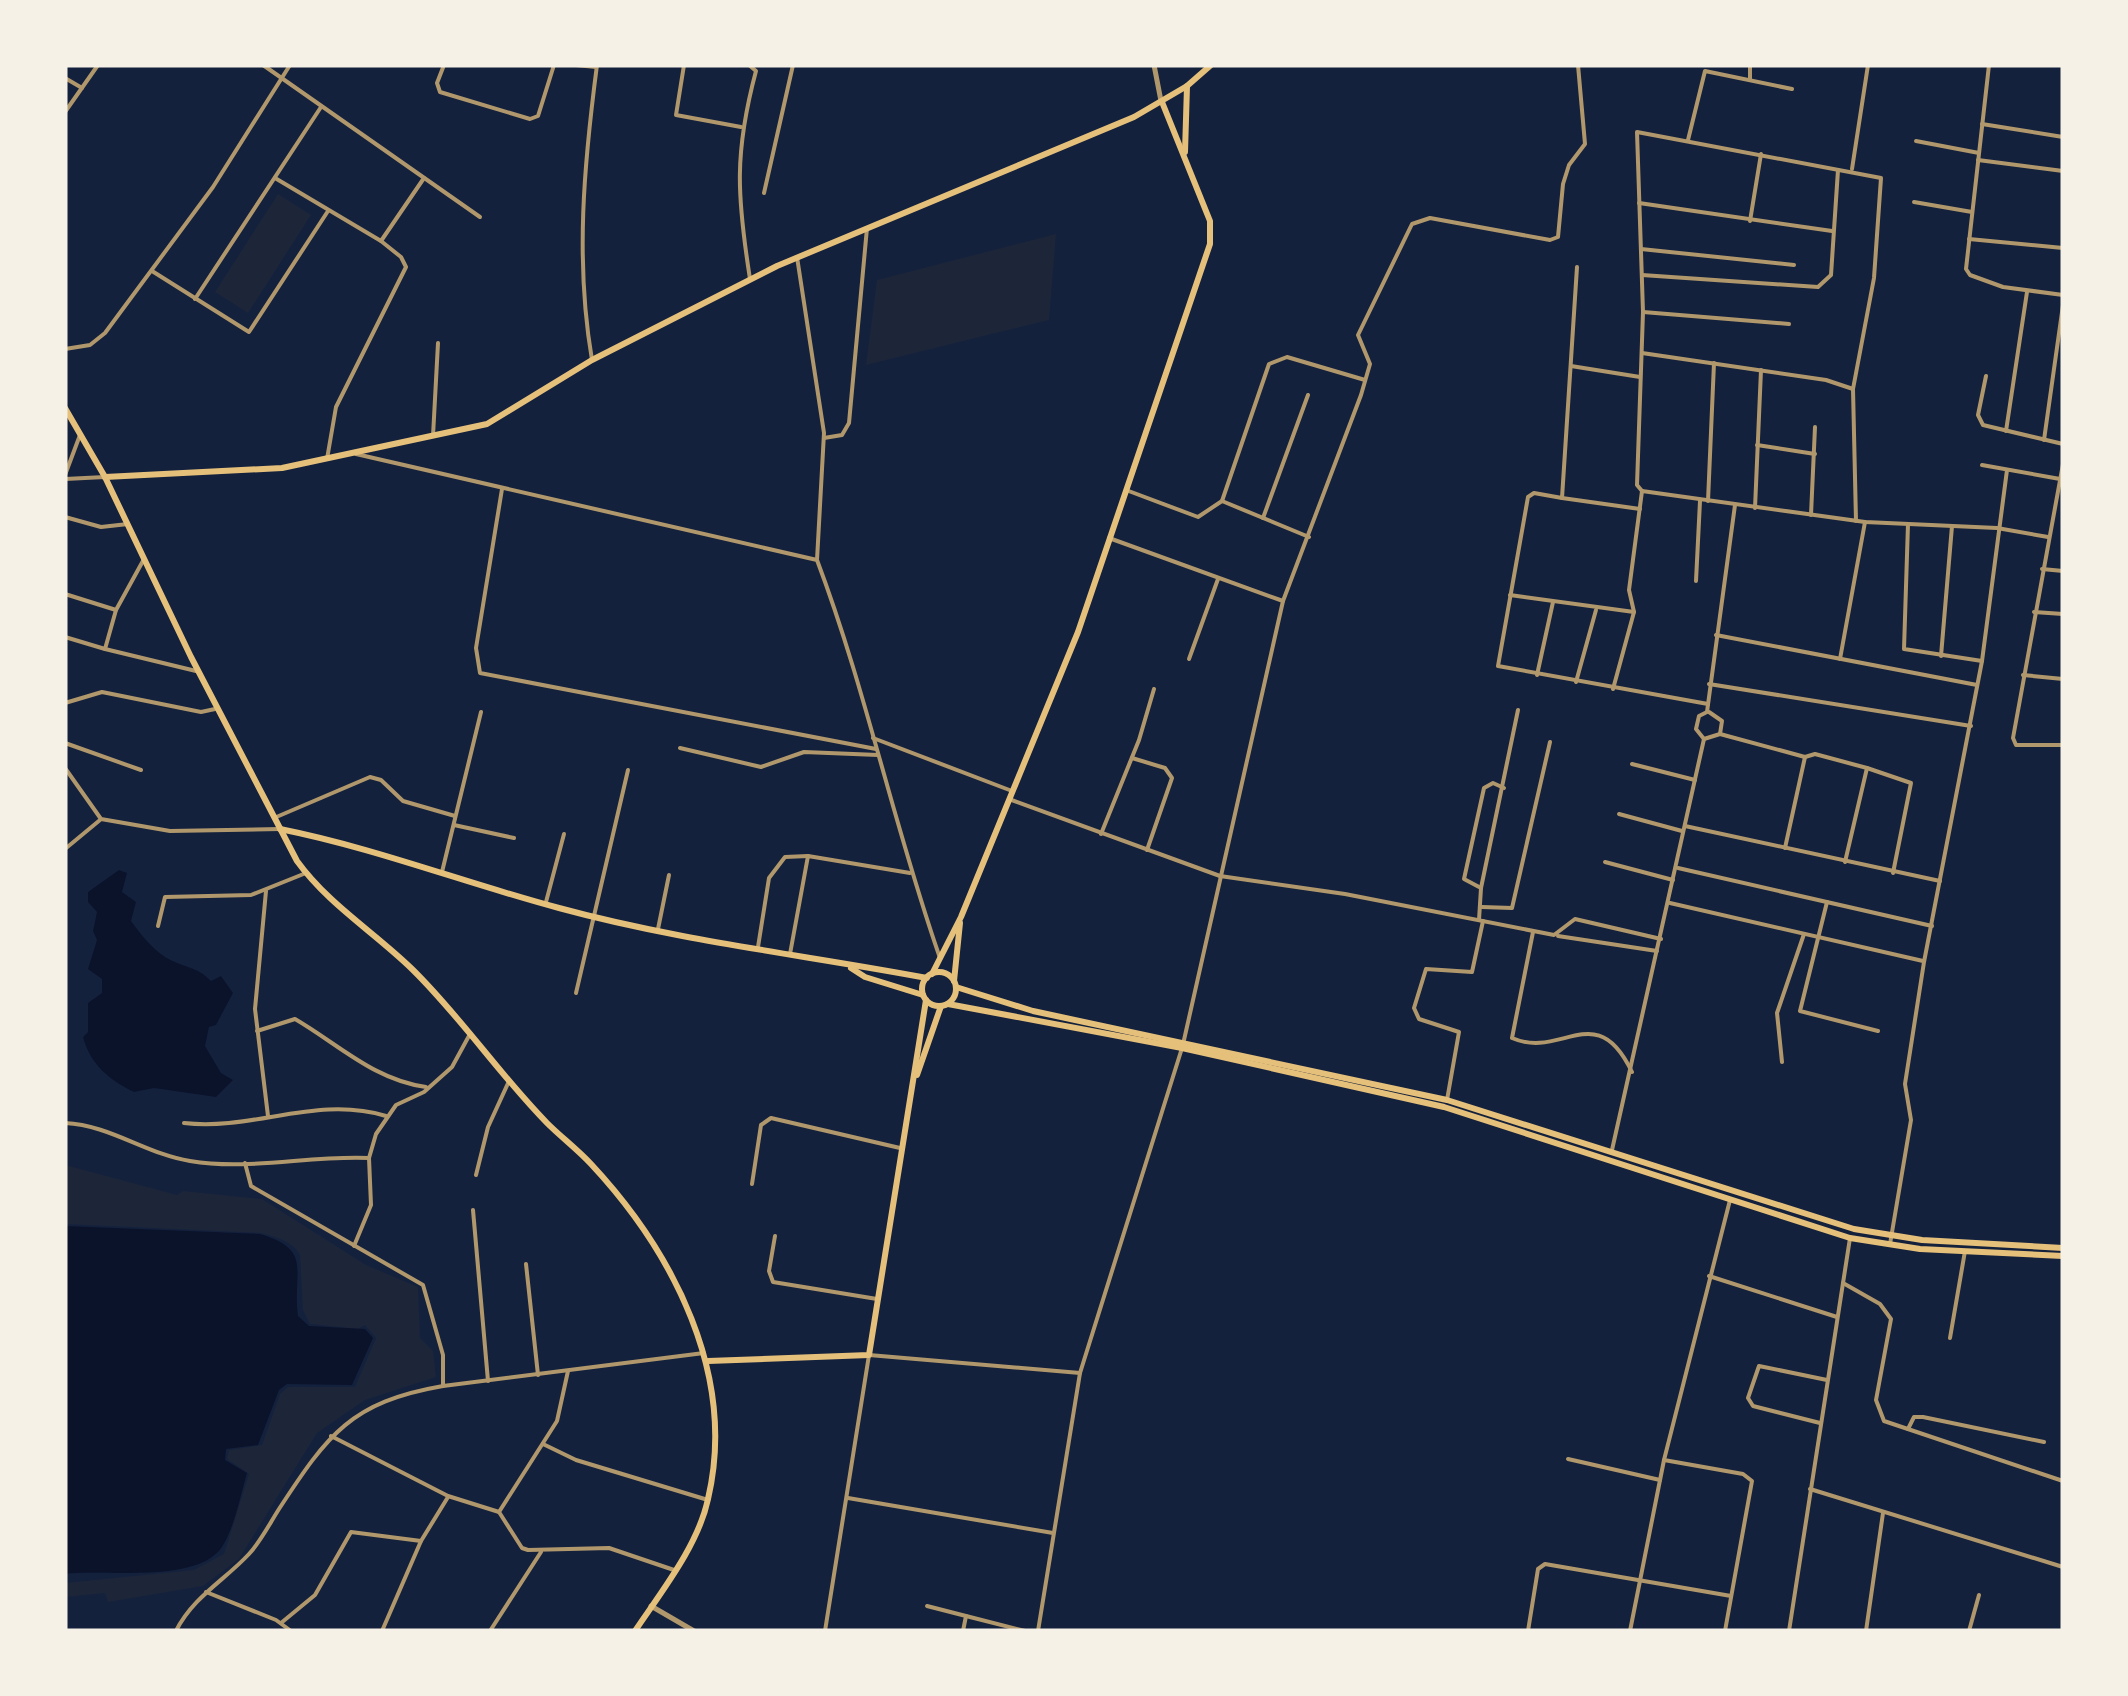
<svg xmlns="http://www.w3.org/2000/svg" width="2128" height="1696" viewBox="0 0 2128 1696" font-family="Commissioner,sans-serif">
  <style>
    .green { fill: #1d2539 }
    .water { fill: #0b132b }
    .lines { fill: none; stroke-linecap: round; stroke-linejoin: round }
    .minor { stroke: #b1986c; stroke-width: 4 }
    .tertiary { stroke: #b1986c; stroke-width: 5 }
    .secondary { stroke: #e5c07b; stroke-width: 6 }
    .primary { stroke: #e5c07b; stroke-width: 6 }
  </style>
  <rect width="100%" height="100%" fill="#14213d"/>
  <g class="green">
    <polygon points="278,194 311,215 248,313 215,292"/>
    <polygon points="1056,234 1049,320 866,365 877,280"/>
    <path d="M 69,1166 L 177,1195 L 183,1191 L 262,1199 L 366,1265 L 418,1287 L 420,1338 L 433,1351 L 436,1377 L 365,1400 L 317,1433 L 239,1559 L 203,1586 L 108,1602 L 105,1593 L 65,1597 L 65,1583 L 194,1570 L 224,1554 L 249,1474 L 227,1459 L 229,1450 L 262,1445 L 280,1394 L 288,1387 L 355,1387 L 376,1338 L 365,1325 L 358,1329 L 310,1324 L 303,1310 L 300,1255 C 293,1241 275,1237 261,1233 L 65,1224 L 65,1167 Z"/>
  </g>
  <g class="water">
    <path d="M 119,870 L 127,873 L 122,892 L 136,902 L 131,921 C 142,936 157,955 175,962 C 191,969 198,968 211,981 L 221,976 L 233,993 L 216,1025 L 209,1027 L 205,1046 L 221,1073 L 233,1080 L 216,1097 L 154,1088 L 134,1092 C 109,1080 90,1064 83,1037 L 88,1032 L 88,1003 L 102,993 L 102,979 L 88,969 L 97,940 L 93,931 L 97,912 L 88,902 L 88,892 Z"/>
    <path d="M 65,1226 L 260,1234 C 314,1250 292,1271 298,1316 L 309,1326 L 365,1329 L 373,1338 L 352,1385 L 287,1384 L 279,1390 L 258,1445 L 226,1449 L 225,1460 L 247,1473 C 240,1497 235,1526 222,1547 C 197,1584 105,1569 65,1574 Z"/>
  </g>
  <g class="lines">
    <g class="minor">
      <polyline points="263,65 480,217"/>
      <polyline points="444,65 437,83 440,92 530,119 538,116 554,65"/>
      <polyline points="576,65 596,67"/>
      <polyline points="684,65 676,115 741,127"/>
      <path d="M 749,65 L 756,71 C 734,153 737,196 750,279"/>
      <polyline points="1989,65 1966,269 1970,275 2003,287 2063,295"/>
      <polyline points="65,78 82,88"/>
      <polyline points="1750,80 1750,65"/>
      <polyline points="65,112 98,65"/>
      <polyline points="1982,124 2063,137"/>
      <polyline points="1688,140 1705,71 1792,89"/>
      <polyline points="1916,141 1979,153"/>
      <polyline points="1978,160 2063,171"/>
      <polyline points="1852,169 1868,65"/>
      <polyline points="275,178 381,241 424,178"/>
      <polyline points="764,193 793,65"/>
      <polyline points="1914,202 1972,212"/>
      <polyline points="1639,203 1832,231"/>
      <polyline points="1750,221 1761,154"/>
      <polyline points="1969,239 2063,248"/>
      <polyline points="1641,249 1794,265"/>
      <polyline points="797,257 824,433 817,560"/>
      <polyline points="1577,267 1562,498 1534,493 1528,497 1498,666 1708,704"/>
      <polyline points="152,271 249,332 328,211"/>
      <polyline points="1642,275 1818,287 1831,275 1838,170"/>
      <polyline points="195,299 321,107"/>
      <polyline points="1643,312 1789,324"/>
      <polyline points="65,349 90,345 105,333 213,187 290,65"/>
      <polyline points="1642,353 1826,380 1853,389"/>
      <path d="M 592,360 C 575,261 584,164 597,65"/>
      <polyline points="1571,366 1640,377"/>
      <polyline points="1986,376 1978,415 1983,425 2063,444"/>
      <polyline points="2006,431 2027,292"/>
      <polyline points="433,436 438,343"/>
      <polyline points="824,438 842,435 849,423 867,228"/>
      <polyline points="2044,440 2063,305"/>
      <polyline points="1757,445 1815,454"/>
      <path d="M 356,454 L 817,560 C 866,690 894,827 940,958"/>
      <polyline points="327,459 336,407 406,267 401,257 381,241"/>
      <polyline points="2063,464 2013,738 2016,745 2063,745"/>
      <polyline points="1982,465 2060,479"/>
      <polyline points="65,475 80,435"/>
      <polyline points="65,479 105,477"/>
      <polyline points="502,489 476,648 480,673 876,749"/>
      <polyline points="1126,490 1198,517 1222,501 1269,364 1287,357 1365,380"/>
      <polyline points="1642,491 1865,522 1997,528 2048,537"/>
      <polyline points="1562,498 1640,509"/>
      <polyline points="1222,501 1309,537"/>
      <polyline points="1708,501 1714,363"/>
      <polyline points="1735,505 1707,712 1699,716 1696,729 1704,739 1720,734 1805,757 1785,848"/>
      <polyline points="1755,508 1761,370"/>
      <polyline points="1811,515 1815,427"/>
      <polyline points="65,517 101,527 128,524"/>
      <polyline points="1263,518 1308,395"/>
      <polyline points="1908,524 1904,649 1982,661"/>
      <polyline points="1109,538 1283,601 1184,1040"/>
      <polyline points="2042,569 2063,571"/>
      <polyline points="1696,581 1700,501"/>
      <polyline points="65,594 116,610"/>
      <polyline points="1510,595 1634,612"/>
      <polyline points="1283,601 1361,395 1370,364 1358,335 1412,224 1430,218 1550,240 1558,237 1563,184 1569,165 1585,144 1578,65"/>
      <polyline points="2034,612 2063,614"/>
      <polyline points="1716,635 1977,685"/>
      <polyline points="65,637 105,649 116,610 144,559"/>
      <polyline points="105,649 196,671"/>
      <polyline points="1941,656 1952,526"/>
      <polyline points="1189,659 1218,579"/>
      <polyline points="1840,659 1865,522"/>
      <polyline points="1537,675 1553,602"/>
      <polyline points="2023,675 2063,679"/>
      <polyline points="1576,682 1596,610"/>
      <polyline points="1709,684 1971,726"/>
      <polyline points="1613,689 1634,612 1629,590 1642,491 1637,485 1643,312 1637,132 1881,178 1874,278 1853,389 1856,521"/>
      <polyline points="65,703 102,692 201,712 215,709"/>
      <polyline points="1709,712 1722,721 1720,734"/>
      <polyline points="873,738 1012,791"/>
      <polyline points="65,743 141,770"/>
      <polyline points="680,748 761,767 804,752 878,755"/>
      <polyline points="1805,757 1815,754 1867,768"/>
      <polyline points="1132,758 1165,768 1172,778 1147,850"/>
      <polyline points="1632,764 1695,780"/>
      <polyline points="65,768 101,819 170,831 280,829"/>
      <polyline points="1009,799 1220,876 1345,894 1554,935 1575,919 1661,939"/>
      <polyline points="1619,814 1682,831"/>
      <polyline points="274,818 370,777 381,780 403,801 455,816"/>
      <polyline points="454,825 514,838"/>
      <polyline points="1685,826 1940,881"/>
      <polyline points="1101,834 1139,740 1154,689"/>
      <polyline points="65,849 100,820"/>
      <polyline points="1605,862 1673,880"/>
      <polyline points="1845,862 1867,768 1911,783 1893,873"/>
      <polyline points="1678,868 1932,926"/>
      <polyline points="442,872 481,712"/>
      <polyline points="1481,888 1464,879 1484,788 1493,783 1504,788"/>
      <polyline points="266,891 255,1009 268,1116"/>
      <polyline points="546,902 564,834"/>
      <polyline points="1827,902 1800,1011 1878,1031"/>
      <polyline points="1670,903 1923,961"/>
      <polyline points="1482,907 1512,908 1550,742"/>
      <polyline points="1479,920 1481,888 1518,710"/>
      <polyline points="158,926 165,897 251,895 306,873"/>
      <polyline points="658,929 669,875"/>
      <path d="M 1533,932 L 1512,1038 C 1562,1060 1596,997 1632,1072"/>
      <polyline points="1558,936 1657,951"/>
      <polyline points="758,947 769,878 785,857 808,856"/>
      <polyline points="790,954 808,856 910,873"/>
      <polyline points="576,993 628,770"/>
      <path d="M 257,1031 L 295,1019 C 338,1044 374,1080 426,1087"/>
      <polyline points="1782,1062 1777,1013 1804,934"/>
      <polyline points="1447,1100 1459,1032 1419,1019 1414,1008 1426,969 1472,972 1483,921"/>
      <path d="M 65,1123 C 110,1125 146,1154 190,1161 C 249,1171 310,1155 369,1158"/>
      <path d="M 184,1123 C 254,1131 316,1095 386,1116"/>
      <polyline points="1612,1150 1704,739"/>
      <polyline points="245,1163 251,1186 423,1285 443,1355 443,1386"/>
      <polyline points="476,1175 488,1127 509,1081"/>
      <polyline points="752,1184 761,1125 771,1118 900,1148"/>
      <polyline points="473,1210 488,1381"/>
      <polyline points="775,1236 769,1271 773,1282 877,1299"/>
      <polyline points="1890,1244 1911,1120 1905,1084 1924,962 1982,661 2007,470"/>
      <polyline points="354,1246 371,1205 369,1158 376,1134 396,1105 424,1092 452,1067 470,1034"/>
      <polyline points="526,1264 538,1375"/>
      <polyline points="1709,1276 1837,1317"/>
      <polyline points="1843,1283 1880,1304 1891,1319 1876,1400 1884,1421 2063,1481"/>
      <polyline points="1950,1338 1965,1251"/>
      <polyline points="1820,1423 1753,1406 1748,1398 1759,1366 1827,1380"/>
      <polyline points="1908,1429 1914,1417 1923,1417 2044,1442"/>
      <polyline points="331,1436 448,1496 499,1512 557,1421 568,1371"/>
      <polyline points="543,1444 576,1460 708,1500"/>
      <polyline points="1568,1459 1660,1480"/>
      <polyline points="1810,1489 2063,1567"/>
      <polyline points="848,1498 1053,1533"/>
      <polyline points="499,1512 522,1548 528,1550 609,1548 674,1570"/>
      <polyline points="206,1592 276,1620 291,1631"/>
      <polyline points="927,1606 966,1616 963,1631"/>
      <polyline points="966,1616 1025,1631"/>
      <polyline points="281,1623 315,1595 351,1532 421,1541"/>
      <path d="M 176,1631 C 193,1597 225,1580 249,1554 C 261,1541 270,1523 279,1509 C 328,1434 351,1402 443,1386 L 704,1353"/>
      <polyline points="382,1631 421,1541 448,1497"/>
      <polyline points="490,1631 541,1552"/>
      <polyline points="825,1631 869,1355 1080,1373"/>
      <polyline points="1038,1631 1080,1373 1182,1048"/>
      <polyline points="1528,1631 1538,1569 1545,1564 1731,1596"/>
      <polyline points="1630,1631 1664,1460"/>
      <polyline points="1725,1631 1752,1481 1743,1474 1664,1460 1730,1200"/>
      <polyline points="1789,1631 1850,1238"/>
      <polyline points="1866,1631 1883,1513"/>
      <polyline points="1969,1631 1979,1595"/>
    </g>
    <g class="tertiary">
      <polyline points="1154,65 1161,101"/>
      <polyline points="651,1606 694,1631"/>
    </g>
    <g class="secondary">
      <polyline points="1185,152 1187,86"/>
      <polyline points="105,477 282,468 487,424 592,360 777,266 1134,117 1187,86 1211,65"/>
      <polyline points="932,974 961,917 1078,632 1210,244 1210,221 1162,102"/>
      <polyline points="954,981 960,923"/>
      <polyline points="917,1075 941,1006"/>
      <polyline points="708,1361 869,1355 926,1000"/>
    </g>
    <g class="primary">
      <path d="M 65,408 L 105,477 L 191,657 L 297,861 C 328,904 374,932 412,969 C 461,1017 499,1074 547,1123 C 561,1137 577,1149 591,1164 C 674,1253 737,1376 708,1499 C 698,1546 661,1592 635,1631"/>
      <path d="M 280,829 C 375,848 465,883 559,908 C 680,941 805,955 927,978"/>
      <polyline points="851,968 865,977 923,995"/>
      <circle cx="939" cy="989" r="17"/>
      <polyline points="956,987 1033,1011 1447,1100 1854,1229 1922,1240 2063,1248"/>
      <polyline points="948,1004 1182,1048 1444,1107 1850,1238 1920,1249 2063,1256"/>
    </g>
  </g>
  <rect width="2128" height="1696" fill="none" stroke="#f6f1e7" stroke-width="135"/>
</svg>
